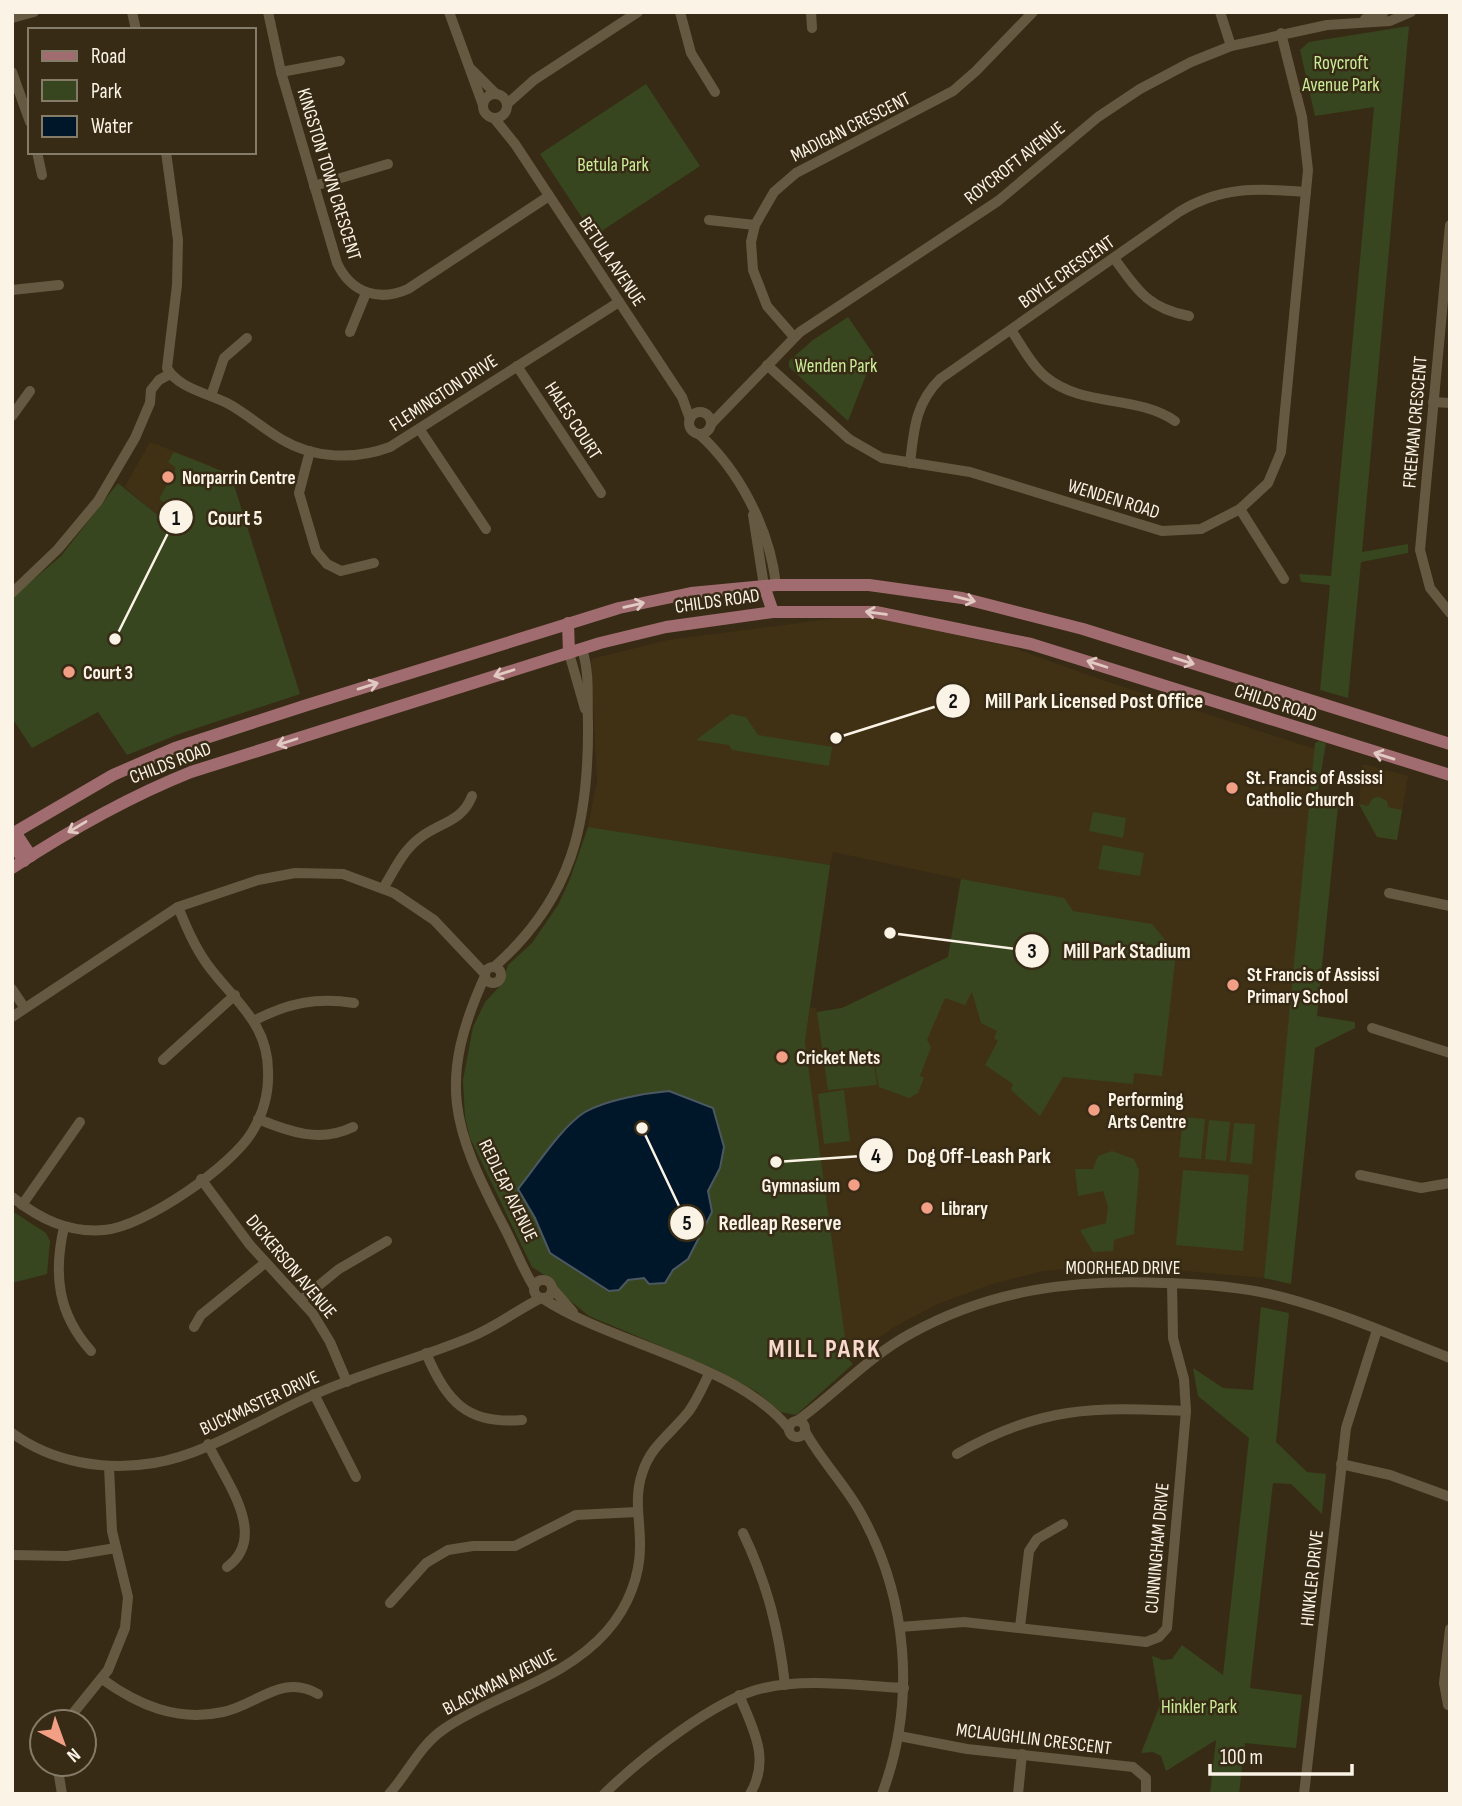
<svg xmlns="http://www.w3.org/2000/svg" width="1462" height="1806" viewBox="0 0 1462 1806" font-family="'Sofia Sans Condensed',sans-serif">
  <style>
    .built { fill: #413114 }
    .green { fill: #37461e }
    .water { fill: #001629; stroke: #4b5862; stroke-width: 2 }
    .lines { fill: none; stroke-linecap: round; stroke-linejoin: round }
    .minor { stroke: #665941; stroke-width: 10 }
    .major { stroke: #a16c6f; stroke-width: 12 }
    .oneway { stroke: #e0cac2 }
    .poi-dot { fill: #f39f85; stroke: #372b15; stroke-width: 2.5 }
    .labels { text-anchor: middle; stroke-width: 5; stroke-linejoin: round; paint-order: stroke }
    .park-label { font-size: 19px; fill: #caed98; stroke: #372b15 }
    .street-label { font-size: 19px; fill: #fbf3e6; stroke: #372b15 }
    .poi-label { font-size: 19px; font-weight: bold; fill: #fbf3e6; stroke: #372b15; text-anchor: start }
    .district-label { font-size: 26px; font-weight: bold; letter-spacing: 2px; fill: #f9d8ce; stroke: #372b15 }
    .leader { fill: none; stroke: #fbf3e6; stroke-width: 2.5 }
    .callout-dot { fill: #fbf3e6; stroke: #372b15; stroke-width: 2.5 }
    .mark-label { font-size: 21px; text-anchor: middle; font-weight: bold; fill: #111 }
    .callout-label { font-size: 21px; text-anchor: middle; font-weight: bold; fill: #fbf3e6; stroke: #372b15; stroke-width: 5; stroke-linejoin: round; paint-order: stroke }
  </style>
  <rect width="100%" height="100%" fill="#372b15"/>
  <g class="built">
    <polygon points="150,442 212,466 170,526 125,487"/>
    <polygon points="861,615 1008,646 1105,681 1315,749 1264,1278 1143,1267 1104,1266 1043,1271 992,1284 938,1304 894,1327 848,1359 805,1042 810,1008 816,1008 817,1012 842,1008 948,957 961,879 833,852 830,865 588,827 597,781 591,659 668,640"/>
    <polygon points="1363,764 1408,776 1397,840 1377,837 1359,804"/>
  </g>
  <g class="green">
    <polygon points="1409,26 1362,552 1408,544 1408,553 1361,562 1348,698 1320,690 1330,585 1301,582 1299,574 1331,576 1374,107 1315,116 1300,50 1309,42"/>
    <polygon points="646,84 700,166 594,236 540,154"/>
    <polygon points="848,317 874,355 848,421 789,367 789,361 813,340"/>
    <polygon points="174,452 227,473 233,482 300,694 179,734 127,755 98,712 32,748 12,718 12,598 61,556 118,483 171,526 179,514 159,499 176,468 168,462"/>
    <polygon points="731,714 746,717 758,735 832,747 829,766 732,750 729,745 696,740"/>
    <polygon points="1319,741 1326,743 1316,802 1338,806 1317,1016 1355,1022 1355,1028 1315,1048 1291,1284 1264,1278 1315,743"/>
    <polygon points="1379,797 1387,801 1388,807 1402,810 1397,840 1377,837 1359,804 1368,806 1373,798"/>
    <polygon points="1093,812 1126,818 1123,838 1089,831"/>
    <polygon points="588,827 830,865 805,1042 848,1359 853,1364 796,1415 781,1412 757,1392 715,1369 589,1316 558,1291 551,1279 532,1267 470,1138 465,1117 463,1080 473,1027 485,1002 502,984 508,965 532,943 558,905 570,879"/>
    <polygon points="1103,845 1144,853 1140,876 1098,869"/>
    <polygon points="961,879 1064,898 1073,911 1152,924 1176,953 1162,1076 1134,1073 1133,1084 1063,1077 1040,1116 1011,1090 1013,1084 985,1065 998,1041 994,1038 997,1031 981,1023 972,992 965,1005 945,998 927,1040 931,1047 920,1076 924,1078 918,1093 909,1098 879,1087 871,1043 877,1085 828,1090 817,1012 842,1008 948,957"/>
    <polygon points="844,1090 850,1141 824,1144 818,1094"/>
    <polygon points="1183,1117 1205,1119 1201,1159 1179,1157"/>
    <polygon points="1209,1120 1230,1122 1226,1161 1205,1159"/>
    <polygon points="1234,1123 1255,1124 1252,1164 1230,1162"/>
    <polygon points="1112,1151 1134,1159 1139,1171 1134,1234 1114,1240 1113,1251 1093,1252 1080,1230 1106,1223 1108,1206 1103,1191 1078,1196 1075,1169 1093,1169 1098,1156"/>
    <polygon points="1183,1170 1249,1175 1243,1251 1176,1245"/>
    <polygon points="12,1211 46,1233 50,1241 47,1274 12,1283"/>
    <polygon points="1261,1307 1289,1313 1276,1442 1307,1472 1326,1474 1322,1514 1291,1484 1273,1483 1250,1688 1302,1695 1296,1748 1245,1743 1239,1794 1210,1794 1216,1740 1166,1771 1161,1756 1153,1752 1141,1753 1160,1705 1152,1656 1163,1660 1172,1659 1182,1645 1223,1675 1249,1438 1198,1396 1193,1368 1223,1388 1253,1390"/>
  </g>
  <path class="water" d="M 669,1091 L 713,1108 L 724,1147 L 720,1168 L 708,1191 L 712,1212 L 688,1259 L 673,1270 L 665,1283 L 649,1284 L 644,1278 L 628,1280 L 619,1290 L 609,1291 L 550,1253 L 535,1218 L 518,1189 C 536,1167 561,1127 585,1112 C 606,1100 646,1093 669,1091 Z"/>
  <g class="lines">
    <g class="minor">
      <polyline points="132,12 136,30"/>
      <path d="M 268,12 L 281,72 L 337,263 C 351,293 379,302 408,289 L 549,196"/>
      <polyline points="449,12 483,105"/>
      <polyline points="680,12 691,53 715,92"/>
      <polyline points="811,12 812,28"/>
      <polyline points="1220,12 1231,46"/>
      <polyline points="12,18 34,12"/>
      <polyline points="1365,19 1384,12"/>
      <polyline points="471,69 495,93"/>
      <polyline points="12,72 30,122"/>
      <polyline points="281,72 340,61"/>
      <circle cx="495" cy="106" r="12"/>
      <polyline points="507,104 534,80 638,12"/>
      <polyline points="494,118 515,144 682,397 690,419"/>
      <polyline points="37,152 42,175"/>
      <path d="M 166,152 L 178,240 L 177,285 L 167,368 C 178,388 207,393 227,403 C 246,413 262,428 281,439 C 314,459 355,460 390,447 L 619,302"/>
      <polyline points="314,186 388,164"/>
      <polyline points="709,220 755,225"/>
      <polyline points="1450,225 1420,550 1430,588 1450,613"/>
      <path d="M 1114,258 C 1138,291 1148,308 1189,316"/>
      <polyline points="12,290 59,285"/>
      <path d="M 1011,330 C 1022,346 1032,366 1047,378 C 1083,407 1138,395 1175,421"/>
      <polyline points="350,332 366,293"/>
      <polyline points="794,337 767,306 753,270 751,242 755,225 774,192 796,173 953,91 976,71 1033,12"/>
      <polyline points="767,365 849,439 882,458 970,472 1162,531 1201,529 1240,509 1268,483 1281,452 1308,170 1302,117 1281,33"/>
      <polyline points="517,366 601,493"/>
      <polyline points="211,396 224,358 247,338"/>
      <polyline points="1433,402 1450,403"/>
      <circle cx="700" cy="423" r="11"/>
      <polyline points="12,416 30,391"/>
      <polyline points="712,423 800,332 998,201 1098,117 1140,89 1191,62 1231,46 1327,25 1390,21 1411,12"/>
      <polyline points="420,430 486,529"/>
      <path d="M 699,434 C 740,471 770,530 776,585"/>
      <polyline points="310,451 299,493 316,551 327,564 341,571 374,563"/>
      <path d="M 910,463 C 914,430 915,404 940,379 L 1179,212 C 1221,186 1259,188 1306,192"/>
      <polyline points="1240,509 1284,579"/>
      <polyline points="753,515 764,586"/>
      <polyline points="12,593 58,549 98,501 135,438 150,403 151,390 159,380 170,374"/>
      <polyline points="569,653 585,709"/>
      <path d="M 384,887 C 395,869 403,850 421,837 C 441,822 462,822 472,796"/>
      <polyline points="1389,893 1450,906"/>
      <path d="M 494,967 C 572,899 589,823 588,723 C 587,697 590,674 582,649"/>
      <circle cx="493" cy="975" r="8"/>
      <path d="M 485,976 C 437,1082 452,1127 503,1225 C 514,1245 522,1268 534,1287"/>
      <polyline points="12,989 24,1007"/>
      <polyline points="12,1017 178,907 258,880 295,873 343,874 394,893 434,920 485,974"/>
      <path d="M 255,1020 C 289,1003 316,997 354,1003"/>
      <polyline points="1372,1028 1450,1053"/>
      <polyline points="163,1060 235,995"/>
      <path d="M 258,1119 C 290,1132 320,1143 353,1127"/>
      <polyline points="1360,1175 1421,1188 1450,1183"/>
      <polyline points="201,1179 250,1245 313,1314 330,1342 347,1382"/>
      <path d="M 12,1197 C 40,1219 68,1233 104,1230 C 144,1227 232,1166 252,1132 C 263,1114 269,1092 268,1071 C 268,1022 233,1000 207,964 C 194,946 186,926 178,907"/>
      <polyline points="22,1205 80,1122"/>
      <path d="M 64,1227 C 53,1275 58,1314 91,1351"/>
      <circle cx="543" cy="1289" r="9"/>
      <polyline points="552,1288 573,1312"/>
      <path d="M 542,1298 C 613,1345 737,1363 789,1429"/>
      <polyline points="301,1300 339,1269 387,1241"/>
      <polyline points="194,1327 201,1315 265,1263"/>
      <path d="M 426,1353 C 446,1401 467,1425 522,1420"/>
      <polyline points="314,1394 356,1477"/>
      <circle cx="797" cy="1429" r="8"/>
      <path d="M 797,1421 C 836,1393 868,1357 910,1334 C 991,1289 1075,1279 1165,1283 C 1206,1284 1247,1287 1286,1298 C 1342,1313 1396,1337 1450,1358"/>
      <path d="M 805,1431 C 820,1459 843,1482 859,1510 C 908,1596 917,1701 882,1794"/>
      <path d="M 12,1433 C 53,1463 106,1471 154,1463 C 206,1455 263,1417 311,1396 C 363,1372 419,1359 471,1337 C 496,1327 517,1310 541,1298"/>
      <path d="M 208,1444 C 224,1479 270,1536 227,1567"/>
      <path d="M 957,1454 C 1040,1406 1093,1407 1186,1411"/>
      <polyline points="1341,1464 1390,1475 1450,1497"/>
      <path d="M 743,1533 C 767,1583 779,1630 785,1685"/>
      <polyline points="12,1555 67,1556 116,1548"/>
      <polyline points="390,1603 426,1563 448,1550 473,1546 515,1546 576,1515 637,1512"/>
      <polyline points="900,1627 964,1622 1146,1642 1159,1637 1167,1628 1186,1411 1184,1379 1173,1338 1172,1283"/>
      <polyline points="1020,1627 1029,1551 1037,1539 1063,1524"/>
      <path d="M 102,1679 C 138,1705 177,1722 223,1712 C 257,1705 282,1673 318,1694"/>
      <path d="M 739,1695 C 753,1729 771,1759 750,1794"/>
      <polyline points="1448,1705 1444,1683 1450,1629"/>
      <polyline points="66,1722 108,1670 125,1628 128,1597 112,1531 109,1467"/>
      <polyline points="899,1736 967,1749 1133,1767 1146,1778 1146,1794"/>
      <polyline points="57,1764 62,1794"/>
      <path d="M 389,1794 C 409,1772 419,1746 444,1729 C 497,1693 563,1681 607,1631 C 628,1607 641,1575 640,1543 C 640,1519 634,1498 642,1474 C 650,1446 672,1433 689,1411 C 697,1400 703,1386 709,1374"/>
      <path d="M 604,1794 C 640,1759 716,1698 764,1688 C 808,1678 858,1686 904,1688"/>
      <polyline points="1018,1794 1022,1754"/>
      <polyline points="1304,1794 1346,1428 1377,1330"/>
    </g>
    <g class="major">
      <polyline points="764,586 773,612"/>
      <polyline points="568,623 569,653"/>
      <polyline points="15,832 31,856"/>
      <polyline points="12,834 113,775 175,748 304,706 619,608 691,593 776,585 869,585 962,598 1083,629 1450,744"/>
      <polyline points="12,843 24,861"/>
      <path d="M 12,868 C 70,830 126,798 191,772 L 600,643 L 666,627 L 773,612 L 876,612 L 1031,644 L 1450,775"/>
    </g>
  </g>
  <defs><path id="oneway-shaft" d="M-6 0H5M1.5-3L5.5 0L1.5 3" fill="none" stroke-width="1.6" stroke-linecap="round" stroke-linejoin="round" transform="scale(1.75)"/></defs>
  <g class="oneway">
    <use href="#oneway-shaft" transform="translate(965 599) rotate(14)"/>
    <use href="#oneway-shaft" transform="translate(634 605) rotate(-13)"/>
    <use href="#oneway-shaft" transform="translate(876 613) rotate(-172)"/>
    <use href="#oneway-shaft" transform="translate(1184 661) rotate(17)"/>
    <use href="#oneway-shaft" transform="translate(1097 664) rotate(-162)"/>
    <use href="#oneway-shaft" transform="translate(504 673) rotate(162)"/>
    <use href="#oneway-shaft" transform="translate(368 686) rotate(-17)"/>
    <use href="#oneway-shaft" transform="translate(287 742) rotate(162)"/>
    <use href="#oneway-shaft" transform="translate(1384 756) rotate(-163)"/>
    <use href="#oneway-shaft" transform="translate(77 827) rotate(149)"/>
  </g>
  <g class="poi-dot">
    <circle cx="168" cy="477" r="7"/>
    <circle cx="69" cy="672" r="7"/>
    <circle cx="1232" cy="788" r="7"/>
    <circle cx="1233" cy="985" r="7"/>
    <circle cx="782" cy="1057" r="7"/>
    <circle cx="1094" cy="1110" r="7"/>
    <circle cx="854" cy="1185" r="7"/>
    <circle cx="927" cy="1208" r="7"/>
  </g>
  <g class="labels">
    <g class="park-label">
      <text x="1341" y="69">Roycroft<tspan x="1341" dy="22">Avenue Park</tspan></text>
      <text x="613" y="171">Betula Park</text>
      <text x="836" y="372">Wenden Park</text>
      <text x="1199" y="1713">Hinkler Park</text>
    </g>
    <g class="street-label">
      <text transform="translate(850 126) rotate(-27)" y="7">MADIGAN CRESCENT</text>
      <text transform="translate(1014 162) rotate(-38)" y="7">ROYCROFT AVENUE</text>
      <text transform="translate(330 174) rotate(73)" y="7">KINGSTON TOWN CRESCENT</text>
      <text transform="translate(613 261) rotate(56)" y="7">BETULA AVENUE</text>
      <text transform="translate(1066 271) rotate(-35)" y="7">BOYLE CRESCENT</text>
      <text transform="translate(443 392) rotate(-33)" y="7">FLEMINGTON DRIVE</text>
      <text transform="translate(574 420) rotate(57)" y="7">HALES COURT</text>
      <text transform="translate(1414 422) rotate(-85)" y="7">FREEMAN CRESCENT</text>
      <text transform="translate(1114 498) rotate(17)" y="7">WENDEN ROAD</text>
      <text transform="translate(717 600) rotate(-8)" y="7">CHILDS ROAD</text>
      <text transform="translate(1276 702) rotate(18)" y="7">CHILDS ROAD</text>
      <text transform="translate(170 762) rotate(-21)" y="7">CHILDS ROAD</text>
      <text transform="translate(509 1190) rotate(64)" y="7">REDLEAP AVENUE</text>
      <text transform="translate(292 1266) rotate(50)" y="7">DICKERSON AVENUE</text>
      <text x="1123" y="1274">MOORHEAD DRIVE</text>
      <text transform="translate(259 1402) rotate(-25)" y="7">BUCKMASTER DRIVE</text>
      <text transform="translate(1156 1548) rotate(-85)" y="7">CUNNINGHAM DRIVE</text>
      <text transform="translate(1311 1578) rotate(-84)" y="7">HINKLER DRIVE</text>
      <text transform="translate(499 1681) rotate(-27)" y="7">BLACKMAN AVENUE</text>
      <text transform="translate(1034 1738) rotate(7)" y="7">MCLAUGHLIN CRESCENT</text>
    </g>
    <g class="poi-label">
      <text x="182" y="484">Norparrin Centre</text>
      <text x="83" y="679">Court 3</text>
      <text x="1246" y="784">St. Francis of Assissi<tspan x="1246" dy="22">Catholic Church</tspan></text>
      <text x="1247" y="981">St Francis of Assissi<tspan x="1247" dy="22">Primary School</tspan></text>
      <text x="796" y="1064">Cricket Nets</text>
      <text x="1108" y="1106">Performing<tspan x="1108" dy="22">Arts Centre</tspan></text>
      <text x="840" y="1192" text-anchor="end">Gymnasium</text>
      <text x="941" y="1215">Library</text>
    </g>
    <g class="district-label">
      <text x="825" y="1357">MILL PARK</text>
    </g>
  </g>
  <path class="leader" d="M115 639L176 517M836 738L953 701M890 933L1032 951M776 1162L876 1155M642 1128L687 1223"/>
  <g class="callout-dot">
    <circle cx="115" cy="639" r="7"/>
    <circle cx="836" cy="738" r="7"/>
    <circle cx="890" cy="933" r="7"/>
    <circle cx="776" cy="1162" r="7"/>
    <circle cx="642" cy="1128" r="7"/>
    <circle cx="176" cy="517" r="18"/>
    <circle cx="953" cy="701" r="18"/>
    <circle cx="1032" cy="951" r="18"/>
    <circle cx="876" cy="1155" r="18"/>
    <circle cx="687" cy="1223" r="18"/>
  </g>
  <g class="mark-label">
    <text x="176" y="525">1</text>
    <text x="953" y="708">2</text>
    <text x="1032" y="958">3</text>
    <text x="876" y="1163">4</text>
    <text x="687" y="1230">5</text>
  </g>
  <g class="callout-label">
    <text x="235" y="525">Court 5</text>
    <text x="1094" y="708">Mill Park Licensed Post Office</text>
    <text x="1127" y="958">Mill Park Stadium</text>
    <text x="979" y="1163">Dog Off-Leash Park</text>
    <text x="780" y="1230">Redleap Reserve</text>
  </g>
  <rect width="1462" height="1806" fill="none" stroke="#fbf3e6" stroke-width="28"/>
  <rect x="28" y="28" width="228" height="126" fill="#372b15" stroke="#857b69" stroke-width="2"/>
  <rect x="42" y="51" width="35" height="10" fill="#a16c6f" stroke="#857b69" stroke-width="2"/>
  <text x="91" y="63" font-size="21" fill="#fbf3e6">Road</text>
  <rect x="42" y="80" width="35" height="21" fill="#37461e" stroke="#857b69" stroke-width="2"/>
  <text x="91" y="98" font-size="21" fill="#fbf3e6">Park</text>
  <rect x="42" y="116" width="35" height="21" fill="#001629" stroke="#857b69" stroke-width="2"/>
  <text x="91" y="133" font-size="21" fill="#fbf3e6">Water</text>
  <g transform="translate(63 1743) rotate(139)"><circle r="33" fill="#372b15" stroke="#857b69" stroke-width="2"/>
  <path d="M0-5L12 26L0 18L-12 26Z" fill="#f39f85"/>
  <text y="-10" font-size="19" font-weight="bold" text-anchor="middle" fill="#fbf3e6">N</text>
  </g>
  <path d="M1210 1764v10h142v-10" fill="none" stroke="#fbf3e6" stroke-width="3.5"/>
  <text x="1220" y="1764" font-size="21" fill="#fbf3e6" stroke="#372b15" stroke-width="5" paint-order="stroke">100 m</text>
</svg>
